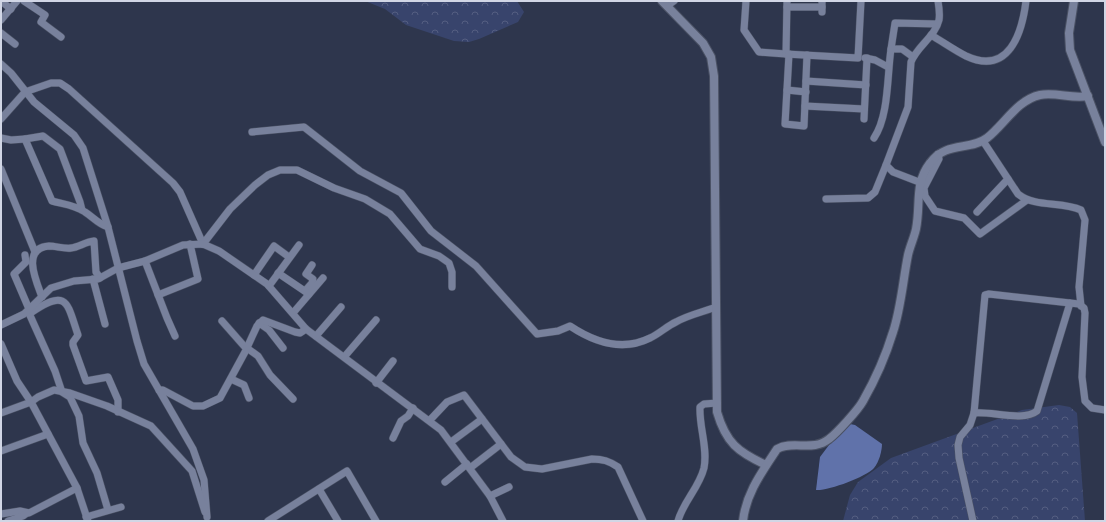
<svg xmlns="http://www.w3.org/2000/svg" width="1106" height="522" viewBox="0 0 1106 522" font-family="'Source Sans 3',sans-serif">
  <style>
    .forest { fill: url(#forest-crowns) }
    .water { fill: #6072aa }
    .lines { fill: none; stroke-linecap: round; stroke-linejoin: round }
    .minor-casing { stroke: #4a5164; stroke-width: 8 }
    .tertiary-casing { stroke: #4a5164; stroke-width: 10 }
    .minor { stroke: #78819c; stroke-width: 7 }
    .tertiary { stroke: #78819c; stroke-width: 8 }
  </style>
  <defs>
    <pattern id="forest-crowns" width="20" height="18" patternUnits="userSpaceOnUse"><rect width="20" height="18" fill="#38446c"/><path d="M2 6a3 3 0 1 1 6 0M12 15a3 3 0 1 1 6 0" fill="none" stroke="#545e81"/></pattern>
  </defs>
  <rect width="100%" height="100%" fill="#2e364d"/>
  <g class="forest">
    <polygon points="365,1 517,1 524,12 518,22 479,39 469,42 454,41 406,25 385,9"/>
    <polygon points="1059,405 1070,407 1077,413 1085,521 843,521 850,495 858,482 891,458 1022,410"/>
  </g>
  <path class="water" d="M 850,424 L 855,425 L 882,444 C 882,451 879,462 874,468 C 866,477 828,491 816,490 L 820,457 L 829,445 Z"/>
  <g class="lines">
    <defs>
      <g id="minor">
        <polyline points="1,1 11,9"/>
        <polyline points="24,1 45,15 41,22 61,37"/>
        <polyline points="746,1 744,30 759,52 786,54"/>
        <polyline points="787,1 786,54 858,58 861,1"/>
        <polyline points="667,6 674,1"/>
        <polyline points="787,7 822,7"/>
        <polyline points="822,12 822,1"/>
        <polyline points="1,20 17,1"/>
        <polyline points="1,33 15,44"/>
        <path d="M 931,35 C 943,42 954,50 966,56 C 1009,76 1022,33 1026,1"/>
        <polyline points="891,49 895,23 937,24"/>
        <polyline points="789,54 785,124 804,126 807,55"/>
        <polyline points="865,58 875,60 888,67"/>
        <polyline points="1,64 11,73 34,102 74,135 83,148 108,227 137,341 144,364 193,449 204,480 207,517"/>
        <polyline points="806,81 866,85"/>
        <polyline points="787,90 806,92"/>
        <polyline points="805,106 864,109"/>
        <polyline points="1,119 25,92 51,83 60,83 69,89 173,183 180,192 203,244"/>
        <polyline points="864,119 867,58"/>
        <path d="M 252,132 L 304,127 L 360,171 L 401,193 L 431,231 L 476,266 L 537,334 L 558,331 L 570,326 C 594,342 622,352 650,338 C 659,334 667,326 676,322 C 688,315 703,312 716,307"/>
        <path d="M 1,138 L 11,140 L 25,139 L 52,201 C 63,204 75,205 85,212 C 93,217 98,224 108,227"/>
        <path d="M 874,138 C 889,116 887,76 891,49 L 902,49 L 913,57"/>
        <polyline points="25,139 43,136 60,149 80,202 82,210"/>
        <path d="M 983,141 L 1018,194 C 1036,208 1061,201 1081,210 L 1085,220 L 1079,287 L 1081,306"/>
        <polyline points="938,154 939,159 924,188 925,196 935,211 964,218 980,234 1027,200"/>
        <polyline points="1,169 35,252"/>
        <path d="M 919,182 L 893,172 L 886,165 L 908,107 L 911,62 C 917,46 935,37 939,20 C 940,14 939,7 938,1"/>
        <polyline points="826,199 868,198 875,192 886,165"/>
        <polyline points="977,212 1008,179"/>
        <polyline points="203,244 230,209 255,185 268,175 280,170 297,170 334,188 365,199 390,214 420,249 439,256 449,263 452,272 452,287"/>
        <polyline points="25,255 26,262 14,274 29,309"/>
        <polyline points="145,261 167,318 175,336"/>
        <polyline points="278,273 309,294"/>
        <polyline points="254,275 274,246 289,257"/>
        <polyline points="93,279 105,324"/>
        <polyline points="269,286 299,245"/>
        <polyline points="305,291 312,283 313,279 306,274 312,265"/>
        <polyline points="158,295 198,279 190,244"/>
        <path d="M 42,297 C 36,281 21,248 49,246 C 56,246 64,249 71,248 C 79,247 85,242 94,241 L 96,272 L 100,278"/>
        <polyline points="28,311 55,371 62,392 70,397 79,416 83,443 97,473 108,510"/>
        <path d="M 32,312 C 68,288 67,303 78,335 L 73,342 L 73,345 L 86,381 L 108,377 L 118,400 L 118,412"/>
        <polyline points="293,313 323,278"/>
        <polyline points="222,321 244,346 258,356 270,375 293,399"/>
        <polyline points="259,323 269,330 283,348"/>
        <polyline points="1,325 24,314 51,288 74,281 98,279 118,268 145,261 183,245 203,244 219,251 267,284 306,329 441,430 490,496 503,521"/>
        <polyline points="316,336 341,307"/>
        <polyline points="1,344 17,381 31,402 77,488 88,521"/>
        <polyline points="345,356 376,320"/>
        <polyline points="231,379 244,385 249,398"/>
        <polyline points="376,383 393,361"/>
        <polyline points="159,390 163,390 193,406 203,406 220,398 245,352 257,326 263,320 295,332 300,333 306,329"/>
        <polyline points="1,413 31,402 38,397 54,390 70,393 107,406 151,426 192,471 205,512"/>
        <path d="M 974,413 C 992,411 1023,422 1037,411 L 1070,303"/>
        <path d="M 430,420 L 447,402 L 464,395 L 511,457 L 525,467 L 542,469 L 592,459 C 603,459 609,461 618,467 L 643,521"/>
        <polyline points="393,438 401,421 408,416 413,408"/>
        <polyline points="451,442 482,419"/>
        <polyline points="1,451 48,434"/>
        <polyline points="470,468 501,444"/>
        <polyline points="445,482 467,464"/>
        <polyline points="319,489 338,521"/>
        <polyline points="490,496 509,487"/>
        <polyline points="1,514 20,511 29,513 77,488"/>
        <polyline points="86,517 121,507"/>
        <polyline points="8,521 23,516 27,513"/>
        <polyline points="268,521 347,471 376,521"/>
        <path d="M 678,521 C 683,502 699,488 704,468 C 708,448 699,427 700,407 L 704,404 L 717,403"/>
        <polyline points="973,521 959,458 958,445 960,437 970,425 974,413 985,295 989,294 1079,304 1084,308 1085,313 1082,377 1085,401 1092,408 1105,410"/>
      </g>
      <g id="tertiary">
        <path d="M 662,1 L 703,43 L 711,57 L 714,76 L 717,412 C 726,443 738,452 766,465"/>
        <polyline points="1074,1 1069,33 1070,50 1105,142"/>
        <path d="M 743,521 C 746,493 762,472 777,449 C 793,440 813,452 829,439 C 837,433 858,410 863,401 C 875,380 886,355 893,332 C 901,308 903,280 908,255 C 910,246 914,238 916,229 C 921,204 914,184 930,163 C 946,141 970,151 987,138 C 1004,125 1017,100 1040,95 C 1056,92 1072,99 1088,96"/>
      </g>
    </defs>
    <use href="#minor" class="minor-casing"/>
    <use href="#tertiary" class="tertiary-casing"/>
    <use href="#minor" class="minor"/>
    <use href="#tertiary" class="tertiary"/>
  </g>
  <rect width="1106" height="522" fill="none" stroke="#d1d6e5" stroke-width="4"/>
</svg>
